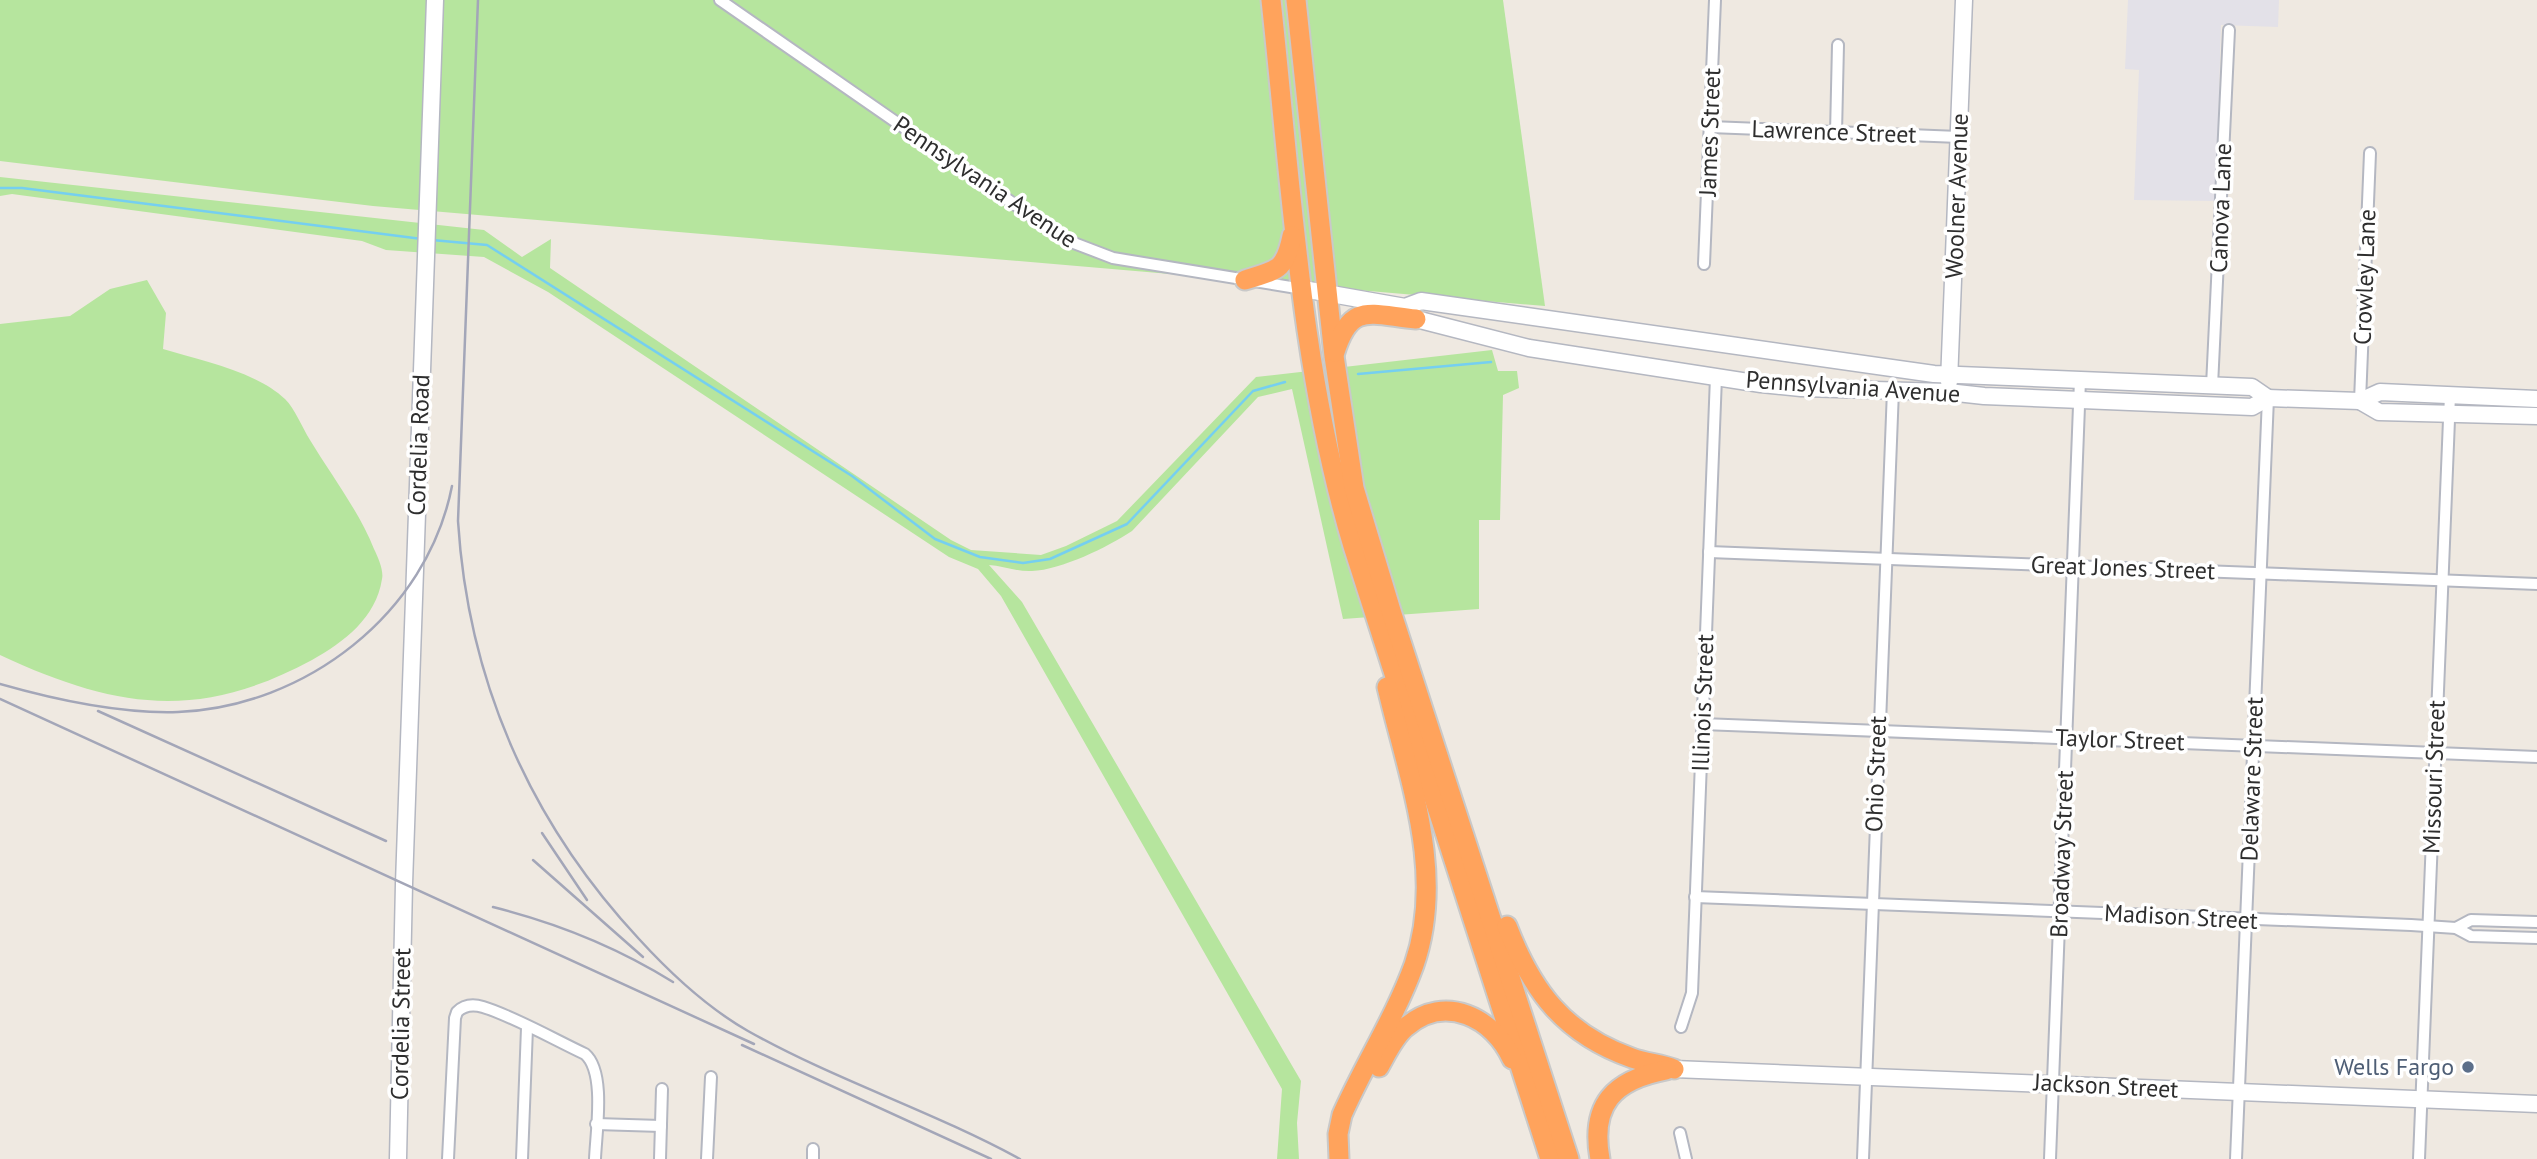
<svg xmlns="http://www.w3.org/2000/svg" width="2537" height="1159" viewBox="0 0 2537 1159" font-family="'PT Sans',sans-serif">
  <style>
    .industrial { fill: #e3e1e8 }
    .green { fill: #b6e59e }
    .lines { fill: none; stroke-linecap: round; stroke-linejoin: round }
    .stream { stroke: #75cff0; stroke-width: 2.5 }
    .street-casing { stroke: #b4b7c1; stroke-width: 14 }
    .secondary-casing { stroke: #b4b7c1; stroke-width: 19 }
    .highway-casing { stroke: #c9c9c9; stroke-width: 23 }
    .street { stroke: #fff; stroke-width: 10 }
    .secondary { stroke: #fff; stroke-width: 16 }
    .highway { stroke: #ffa35c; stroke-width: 19 }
    .rail { stroke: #a3a6b8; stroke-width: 2.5 }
    .service-dot { fill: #5c6f8a; stroke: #fff; stroke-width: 2.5 }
    .labels { text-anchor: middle; stroke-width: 7; stroke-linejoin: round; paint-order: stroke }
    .street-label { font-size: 24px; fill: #2e2e2e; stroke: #fff }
    .service-label { font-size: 24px; fill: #4e5e75; stroke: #fff; text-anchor: end }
  </style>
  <rect width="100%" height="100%" fill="#efe9e1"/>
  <polygon class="industrial" points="2128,0 2279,0 2278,27 2221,25 2216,201 2134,200 2139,70 2125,69"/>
  <g class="green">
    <polygon points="0,0 1503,0 1545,306 373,206 0,161"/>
    <path d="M 0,177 L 484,230 L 522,257 L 551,239 L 550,268 L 951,540 L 971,550 L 1041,555 L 1066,546 L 1117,521 L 1256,377 L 1492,350 L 1498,371 L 1517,371 L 1519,388 L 1503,395 L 1500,520 L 1479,520 L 1479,609 L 1343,619 L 1292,389 L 1258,397 L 1132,531 C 1108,547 1061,570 1032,571 C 1018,572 1003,566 989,565 L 1022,602 L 1301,1081 L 1297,1123 L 1299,1159 L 1277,1159 L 1282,1089 L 1001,596 L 978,569 L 949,557 L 548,292 L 484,257 L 386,250 L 362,241 L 12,194 L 0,196 Z"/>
    <path d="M 147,280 L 166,313 L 163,349 C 200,360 257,372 285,399 C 295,409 302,427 310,440 C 331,475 359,511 374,549 C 378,557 384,571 382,579 C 376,618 344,642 312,660 C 197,722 114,708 0,655 L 0,324 L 70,316 L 110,289 Z"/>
  </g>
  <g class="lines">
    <g class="stream">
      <polyline points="0,188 22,188 422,239"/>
      <polyline points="432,240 487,245 852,476 935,539 980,557 1023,563 1050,559 1127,524 1253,391 1285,382"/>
      <polyline points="1358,374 1491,362"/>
    </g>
    <defs>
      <g id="street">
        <polyline points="720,0 1066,240 1113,258 1303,289"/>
        <polyline points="1710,127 1959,137"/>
        <polyline points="1836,133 1838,45"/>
        <polyline points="1704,264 1715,0"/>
        <polyline points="2212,386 2229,30"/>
        <polyline points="2360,401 2370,153"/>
        <polyline points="1709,552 2537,584"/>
        <polyline points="1702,724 2537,757"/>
        <polyline points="1695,897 2411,925 2456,928 2471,936 2537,938"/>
        <polyline points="2456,928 2471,920 2537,922"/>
        <polyline points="1681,1027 1692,993 1716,377"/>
        <polyline points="596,1124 661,1126"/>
        <polyline points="1680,1133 1686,1159"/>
        <path d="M 448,1159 L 455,1018 L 457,1012 C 464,1005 473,1004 483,1007 C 513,1016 555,1040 585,1054 C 606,1072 596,1132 595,1159"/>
        <polyline points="522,1159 527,1028"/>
        <polyline points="660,1159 662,1089"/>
        <polyline points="707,1159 711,1077"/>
        <polyline points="813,1159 813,1149"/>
        <polyline points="1863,1159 1893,390"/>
        <polyline points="2050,1159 2080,380"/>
        <polyline points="2236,1159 2268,398"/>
        <polyline points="2419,1159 2450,395"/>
      </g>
      <g id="secondary">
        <polyline points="1303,289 1405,307 1421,301 1934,374 2252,387 2268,398"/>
        <polyline points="1405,307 1416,319 1529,348 1761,384 1801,388 1948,392 1984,396 2252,407 2268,398 2360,401 2380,392 2537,399"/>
        <polyline points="1949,382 1964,0"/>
        <polyline points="2360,401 2379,412 2537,416"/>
        <polyline points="1674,1069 2537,1104"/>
        <polyline points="398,1159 404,884 435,0"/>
      </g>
      <g id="highway">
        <path d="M 1271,0 C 1291,182 1300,370 1353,546 L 1550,1159"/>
        <polyline points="1296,0 1334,356 1354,488 1392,614 1569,1159"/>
        <path d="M 1245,280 C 1277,270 1285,271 1292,236"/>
        <path d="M 1335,352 C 1351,301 1371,315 1416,319"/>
        <path d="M 1507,926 C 1532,991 1564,1034 1632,1058 C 1646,1063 1661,1064 1674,1069"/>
        <path d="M 1379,1067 C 1387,1053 1394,1037 1406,1027 C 1445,993 1494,1018 1512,1059"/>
        <path d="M 1339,1159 L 1338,1134 L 1342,1115 C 1364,1065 1395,1017 1414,965 C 1446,873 1408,777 1387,687"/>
        <path d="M 1600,1159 C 1590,1104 1614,1080 1666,1070"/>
      </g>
    </defs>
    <use href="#street" class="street-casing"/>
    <use href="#secondary" class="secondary-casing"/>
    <use href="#highway" class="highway-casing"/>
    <use href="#street" class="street"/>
    <use href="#secondary" class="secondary"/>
    <use href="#highway" class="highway"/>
    <g class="rail">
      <path d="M 478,0 L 458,521 C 468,681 530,822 639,939 C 671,974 706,1007 748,1031 C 835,1080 932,1111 1020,1159"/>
      <path d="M 0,684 C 56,700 119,714 178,712 C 305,707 427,614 452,486"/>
      <polyline points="0,699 754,1044"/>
      <polyline points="98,711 386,841"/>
      <polyline points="542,833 587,900"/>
      <polyline points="533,860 643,957"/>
      <path d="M 493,907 C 557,923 617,947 673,982"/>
      <polyline points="742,1045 991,1159"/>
    </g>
  </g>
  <circle class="service-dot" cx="2468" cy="1067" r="7"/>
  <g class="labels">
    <g class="street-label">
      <text transform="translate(1710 132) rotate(-88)" y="8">James Street</text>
      <text transform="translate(1834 132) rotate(2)" y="8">Lawrence Street</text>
      <text transform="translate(985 182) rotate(34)" y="8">Pennsylvania Avenue</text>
      <text transform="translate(1957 196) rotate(-88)" y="8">Woolner Avenue</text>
      <text transform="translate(2221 208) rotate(-88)" y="8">Canova Lane</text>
      <text transform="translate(2365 277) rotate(-88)" y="8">Crowley Lane</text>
      <text transform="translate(1853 387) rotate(4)" y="8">Pennsylvania Avenue</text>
      <text transform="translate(419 445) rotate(-88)" y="8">Cordelia Road</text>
      <text transform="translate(2123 568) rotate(2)" y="8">Great Jones Street</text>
      <text transform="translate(1703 703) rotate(-88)" y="8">Illinois Street</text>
      <text transform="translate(2120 740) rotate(2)" y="8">Taylor Street</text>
      <text transform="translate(1876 774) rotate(-88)" y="8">Ohio Street</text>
      <text transform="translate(2434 777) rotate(-88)" y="8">Missouri Street</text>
      <text transform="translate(2252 779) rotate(-88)" y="8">Delaware Street</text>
      <text transform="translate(2062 854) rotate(-88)" y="8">Broadway Street</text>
      <text transform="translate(2181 917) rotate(3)" y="8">Madison Street</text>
      <text transform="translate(401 1024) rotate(-89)" y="8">Cordelia Street</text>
      <text transform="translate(2106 1086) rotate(3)" y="8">Jackson Street</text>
    </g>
    <g class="service-label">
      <text x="2454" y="1075">Wells Fargo</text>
    </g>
  </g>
</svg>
